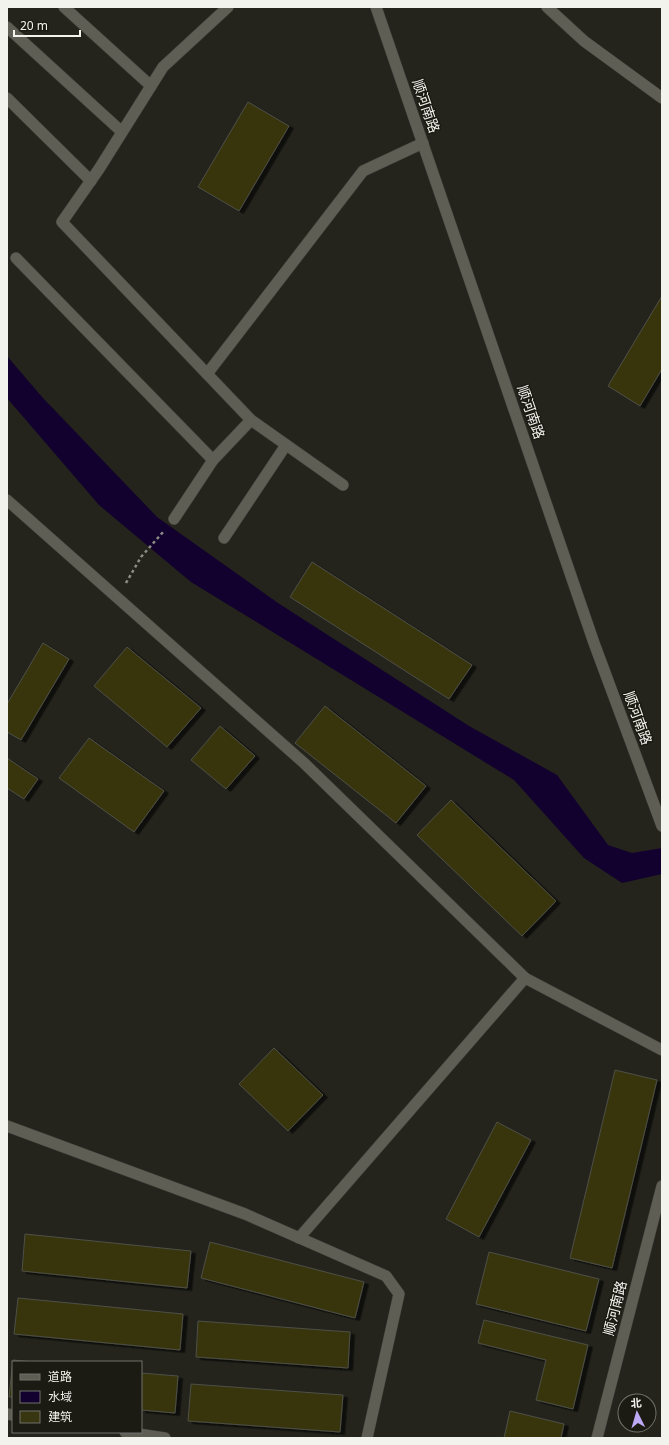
<svg xmlns="http://www.w3.org/2000/svg" width="669" height="1445" viewBox="0 0 669 1445" font-family="'Noto Sans','Noto Sans SC',sans-serif">
  <style>
    .water { fill: #12002e }
    .building { fill: #373610; stroke: #4e4f46; filter: url(#shadow) }
    .lines { fill: none; stroke-linecap: round; stroke-linejoin: round }
    .service-casing { stroke: #40403a; stroke-width: 12 }
    .minor-casing { stroke: #40403a; stroke-width: 12 }
    .tertiary-casing { stroke: #40403a; stroke-width: 12 }
    .path { stroke: #8d8d87; stroke-width: 2.5; stroke-dasharray: 3 3; stroke-linecap: butt }
    .service { stroke: #5e5e55; stroke-width: 11 }
    .minor { stroke: #5e5e55; stroke-width: 11 }
    .tertiary { stroke: #5e5e55; stroke-width: 11 }
    .labels { text-anchor: middle; stroke-width: 3; stroke-linejoin: round; paint-order: stroke }
    .street-label { font-size: 14px; fill: #f3f3ee; stroke: #1b1b14 }
  </style>
  <defs>
    <filter id="shadow"><feDropShadow dx="4.5" dy="2.5" stdDeviation="0" flood-color="#0009"/></filter>
  </defs>
  <rect width="100%" height="100%" fill="#24241d"/>
  <polygon class="water" points="7,356 42,397 157,517 278,603 469,726 557,775 608,845 632,853 662,848 662,874 622,883 584,858 514,780 191,582 99,505 7,398"/>
  <g class="building">
    <polygon points="248,102 289,126 239,211 198,187"/>
    <polygon points="662,296 662,369 640,406 608,386"/>
    <polygon points="312,562 472,665 449,699 290,597"/>
    <polygon points="43,643 69,659 21,740 7,732 7,704"/>
    <polygon points="127,647 201,708 167,747 94,686"/>
    <polygon points="325,706 426,786 396,823 295,743"/>
    <polygon points="220,726 255,756 226,789 191,760"/>
    <polygon points="89,738 164,791 134,832 59,778"/>
    <polygon points="7,758 38,779 24,799 7,788"/>
    <polygon points="451,800 556,901 522,936 417,835"/>
    <polygon points="274,1048 323,1095 288,1131 239,1084"/>
    <polygon points="615,1070 657,1080 612,1268 570,1258"/>
    <polygon points="497,1122 531,1140 479,1237 446,1219"/>
    <polygon points="25,1234 191,1251 187,1288 22,1271"/>
    <polygon points="210,1242 364,1282 355,1318 201,1278"/>
    <polygon points="489,1252 599,1279 586,1331 476,1304"/>
    <polygon points="18,1298 183,1314 180,1350 14,1334"/>
    <polygon points="484,1320 588,1345 573,1409 536,1400 546,1360 478,1343"/>
    <polygon points="198,1321 350,1332 348,1368 196,1357"/>
    <polygon points="13,1360 34,1362 13,1362 13,1397 9,1397"/>
    <polygon points="141,1373 178,1376 175,1413 141,1410"/>
    <polygon points="191,1384 343,1395 340,1432 188,1421"/>
    <polygon points="510,1411 564,1424 561,1438 504,1438"/>
  </g>
  <g class="lines">
    <defs>
      <g id="service">
        <polyline points="64,7 151,86"/>
        <polyline points="228,7 163,67 99,169 62,222 251,420 343,485"/>
        <polyline points="7,27 122,132"/>
        <polyline points="7,98 91,181"/>
        <polyline points="16,258 213,460"/>
        <polyline points="207,374 363,171 423,143"/>
        <polyline points="174,519 213,460 251,420"/>
        <polyline points="224,538 286,445"/>
      </g>
      <g id="minor">
        <polyline points="547,7 584,41 662,98"/>
        <polyline points="7,500 304,763 525,978 662,1050"/>
        <polyline points="7,1126 245,1214 386,1276 399,1294 367,1438"/>
        <polyline points="299,1238 525,978"/>
        <polyline points="7,1414 13,1415"/>
        <polyline points="125,1432 165,1438"/>
      </g>
      <g id="tertiary">
        <polyline points="376,7 594,643 662,826"/>
        <polyline points="597,1438 662,1186"/>
      </g>
    </defs>
    <use href="#service" class="service-casing"/>
    <use href="#minor" class="minor-casing"/>
    <use href="#tertiary" class="tertiary-casing"/>
    <polyline class="path" points="126,583 141,557 164,531"/>
    <use href="#service" class="service"/>
    <use href="#minor" class="minor"/>
    <use href="#tertiary" class="tertiary"/>
  </g>
  <g class="labels">
    <g class="street-label">
      <text transform="translate(426 106) rotate(71)" y="5">顺河南路</text>
      <text transform="translate(531 412) rotate(71)" y="5">顺河南路</text>
      <text transform="translate(638 718) rotate(70)" y="5">顺河南路</text>
      <text transform="translate(615 1308) rotate(-76)" y="5">顺河南路</text>
    </g>
  </g>
  <rect width="669" height="1445" fill="none" stroke="#f3f3ee" stroke-width="16"/>
  <rect x="12" y="1361" width="130" height="72" fill="#1b1b14" stroke="#71716b"/>
  <rect x="20" y="1374" width="20" height="6" fill="#5e5e55" stroke="#71716b"/>
  <text x="48" y="1381" font-size="12" fill="#f3f3ee">道路</text>
  <rect x="20" y="1391" width="20" height="12" fill="#12002e" stroke="#71716b"/>
  <text x="48" y="1401" font-size="12" fill="#f3f3ee">水域</text>
  <rect x="20" y="1411" width="20" height="12" fill="#373610" stroke="#71716b"/>
  <text x="48" y="1421" font-size="12" fill="#f3f3ee">建筑</text>
  <g transform="translate(637 1413) rotate(355)"><circle r="19" fill="#1b1b14" stroke="#71716b"/>
  <path d="M0-3L7 15L0 10L-7 15Z" fill="#bda9f5"/>
  <text y="-6" font-size="11" font-weight="bold" text-anchor="middle" fill="#f3f3ee">北</text>
  </g>
  <path d="M14 30v6h66v-6" fill="none" stroke="#f3f3ee" stroke-width="2"/>
  <text x="20" y="30" font-size="12" fill="#f3f3ee" stroke="#1b1b14" stroke-width="3" paint-order="stroke">20 m</text>
</svg>
